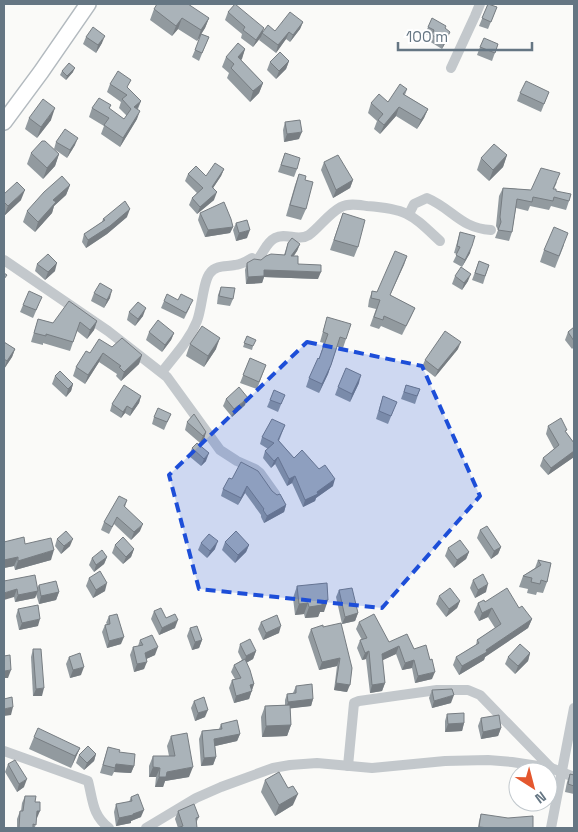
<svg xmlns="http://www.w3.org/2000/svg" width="578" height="832" viewBox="0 0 578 832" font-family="'Space Grotesk',sans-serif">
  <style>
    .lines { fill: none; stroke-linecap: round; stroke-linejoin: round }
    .secondary-casing { stroke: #b3babf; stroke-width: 18 }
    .minor { stroke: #c3c8cc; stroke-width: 10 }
    .secondary { stroke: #fff; stroke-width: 15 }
    .wall { fill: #929a9f }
    .shaded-wall { fill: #777d82 }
    .building { fill: #aab3b9; stroke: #777d82 }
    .marked { fill: #1d4ed8; fill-opacity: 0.2; stroke: #1d4ed8; stroke-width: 4; stroke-dasharray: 10 6; stroke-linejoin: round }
  </style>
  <rect width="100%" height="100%" fill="#fafaf8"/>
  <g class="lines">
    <defs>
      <polyline id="secondary" points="4,122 41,72 88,4"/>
    </defs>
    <use href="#secondary" class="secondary-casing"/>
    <g class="minor">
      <polyline points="451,68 475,16 480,4"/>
      <path d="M 409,214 L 414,204 L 427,198 C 453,209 460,228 491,230"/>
      <polyline points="4,260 108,331 167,377 220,450 237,461 255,469 260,473 275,494"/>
      <path d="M 162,372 C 174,356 189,341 197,321 C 202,309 203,281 210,273 C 216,265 226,267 235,265 C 241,265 247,261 252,258 L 256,261 C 264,254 265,243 275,238 C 286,232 298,242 309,235 C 320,227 328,214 341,207 C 349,203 359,205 367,206 C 408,209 411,214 440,241"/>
      <path d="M 4,751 L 88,781 C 93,800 92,815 109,828"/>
      <polyline points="348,766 354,703 359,701 437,690 468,690 480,695 551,768"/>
      <polyline points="146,828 196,798 221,787 273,768 290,765 317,763 372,768 445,761 488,760 512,762 551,768 574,777"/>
      <polyline points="551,828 574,708"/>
    </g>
    <use href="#secondary" class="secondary"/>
  </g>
  <g class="wall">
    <polygon points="488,4 497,7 488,29 479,26"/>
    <polygon points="154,9 209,18 205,28 201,34 209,37 199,61 192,57 201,36 197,41 178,29 172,36 150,20"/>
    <polygon points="228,12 263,31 275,31 303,22 300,29 290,42 286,39 276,53 259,40 261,37 253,47 241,38 242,34 225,20"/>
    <polygon points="428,27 445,29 448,38 442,49 429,41 431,36 425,34"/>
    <polygon points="86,37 102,43 96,53 83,44"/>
    <polygon points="498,44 492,61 477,55 480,47"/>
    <polygon points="245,49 241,60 263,83 259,93 250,102 227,78 229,73 222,67 226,57"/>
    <polygon points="289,61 286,69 276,79 267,70 270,62"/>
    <polygon points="62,71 73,72 66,80 60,75"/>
    <polygon points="110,84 128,88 141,101 138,109 137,119 120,147 101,134 104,126 89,117 92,108 111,105 109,109 124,119 127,116 119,108 121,102 107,92"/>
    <polygon points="407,89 405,95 428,109 424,118 417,129 396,116 380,134 374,129 377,121 368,113 371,103 388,102"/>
    <polygon points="549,92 541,112 517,101 520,93"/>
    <polygon points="29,118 51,120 37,138 25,129"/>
    <polygon points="285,122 299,139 284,142 283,130"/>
    <polygon points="56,142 75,145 67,158 54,149"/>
    <polygon points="31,153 59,154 55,166 43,179 27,164"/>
    <polygon points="285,153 297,169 294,177 278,172"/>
    <polygon points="507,155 503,167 489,181 477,170 481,158"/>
    <polygon points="324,162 353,180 350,188 333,198 321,170"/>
    <polygon points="224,169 221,176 213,188 214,200 197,214 189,205 192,198 197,193 185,181 188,174 206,176"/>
    <polygon points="299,174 305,180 306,209 301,220 286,216 295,185"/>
    <polygon points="557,182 554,189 569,201 566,210 551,206 549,210 530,206 528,211 516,208 512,232 509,241 495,238 498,230 496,226 499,196 503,188 531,190"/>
    <polygon points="70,185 66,195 54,206 52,213 35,232 23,222 27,211"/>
    <polygon points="4,194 21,200 4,216"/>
    <polygon points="200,213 233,227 230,233 205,237 198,220"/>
    <polygon points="343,213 358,247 354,257 330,250"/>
    <polygon points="127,217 107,234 86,248 82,242 84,234 102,222 103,219"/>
    <polygon points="236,223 247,238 236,241 233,230"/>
    <polygon points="460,232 470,253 462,267 453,262 457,254 454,253"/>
    <polygon points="288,243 300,244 297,251 294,256 298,264 318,279 264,277 262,283 246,284 245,270 247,263 284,255"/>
    <polygon points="564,245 555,268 540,262 544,250"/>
    <polygon points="407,256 390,295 415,308 411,317 402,335 381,326 379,329 370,326 376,309 368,307 369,300 372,291 377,292"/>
    <polygon points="479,261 489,265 483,284 472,280"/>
    <polygon points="37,264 55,271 45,280 35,271"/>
    <polygon points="455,276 468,281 462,290 452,284"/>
    <polygon points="221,287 233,299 230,306 217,304 218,295"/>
    <polygon points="94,293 110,298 104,308 91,301"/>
    <polygon points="164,301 190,307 184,319 161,308"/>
    <polygon points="39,304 33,318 20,312 23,305"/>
    <polygon points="129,312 143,316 135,326 127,320"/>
    <polygon points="327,317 346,339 343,348 337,347 328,374 319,393 306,387 309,378 319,359 324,343 320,342"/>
    <polygon points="38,319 53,323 97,321 94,330 87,339 77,331 70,351 43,343 43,345 31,342"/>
    <polygon points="574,327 574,347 572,349 565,340 568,332"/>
    <polygon points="149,332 174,333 171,340 162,352 146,340"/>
    <polygon points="247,336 253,346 252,350 243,347"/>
    <polygon points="4,342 15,349 12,357 4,369"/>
    <polygon points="190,344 216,349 204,367 186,356"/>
    <polygon points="112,347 142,355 139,364 121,381 116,376 117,374 99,362 85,384 73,376 76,367 90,353"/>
    <polygon points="458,349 435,377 422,367 425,360"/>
    <polygon points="250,358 266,365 257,389 240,383"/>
    <polygon points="55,376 73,384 71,391 66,397 52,384"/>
    <polygon points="359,383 350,402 335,395 338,387"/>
    <polygon points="406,385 420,389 415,404 401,399"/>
    <polygon points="141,396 139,403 130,416 125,413 121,418 110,411 112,404"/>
    <polygon points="383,396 394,409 388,424 376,419"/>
    <polygon points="226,399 245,405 232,417 223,406"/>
    <polygon points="270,400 282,402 278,412 267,407"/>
    <polygon points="171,414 164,430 152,424 154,417"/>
    <polygon points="187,422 206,432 204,439 200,443 185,430"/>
    <polygon points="285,425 279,441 294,458 333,486 316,498 315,501 303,507 292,483 287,486 275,464 271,468 263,458 265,451 268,449 260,444 262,437"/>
    <polygon points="548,426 566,432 574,443 574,457 548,475 540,466 543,458 554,449 546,434"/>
    <polygon points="197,443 206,461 201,466 189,456 192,448"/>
    <polygon points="232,479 272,491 286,505 284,512 264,523 261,517 261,515 245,493 238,505 221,496 223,489"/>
    <polygon points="127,500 125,507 140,531 131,540 114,524 109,534 101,530 104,522"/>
    <polygon points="480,530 501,547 498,554 491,559 477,538"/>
    <polygon points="57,539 70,546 61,554 55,546"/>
    <polygon points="4,542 25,544 51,560 15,570 14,566 4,568"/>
    <polygon points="225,542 249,545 246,552 235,563 222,550"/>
    <polygon points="201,543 215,549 207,558 198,550"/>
    <polygon points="115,545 134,549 131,557 123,564 112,553"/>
    <polygon points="448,548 469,552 466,559 454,568 445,556"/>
    <polygon points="107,557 104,564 94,572 89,565 92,558"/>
    <polygon points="538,560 551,563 547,582 543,593 537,592 536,595 527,593 528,589 519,587 523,576 535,568"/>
    <polygon points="89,578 105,591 93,598 86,586"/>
    <polygon points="473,580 486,592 475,598 470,588"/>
    <polygon points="4,581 37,588 39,585 59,592 56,600 39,604 36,594 35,598 15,602 14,597"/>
    <polygon points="297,586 324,612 320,612 318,617 305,618 304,614 295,615 293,598"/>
    <polygon points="339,590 358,613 355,621 342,624 336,597"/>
    <polygon points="439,596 460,601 457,608 446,617 436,604"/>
    <polygon points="485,602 519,608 532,619 528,628 485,657 484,660 459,675 453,665 456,657 476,645 477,640 495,628 488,617 479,621 474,612 478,603"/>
    <polygon points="18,609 38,626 19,630 16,616"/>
    <polygon points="154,611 166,618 175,628 159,635 151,619"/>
    <polygon points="109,616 121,644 107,648 102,632 105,625 107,624 106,623"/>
    <polygon points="261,622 279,633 263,640 258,629"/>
    <polygon points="359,622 389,642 414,649 432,679 415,683 412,668 402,670 396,654 382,660 385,683 382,691 370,693 366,659 362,660 357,648 360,640 362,640 356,629"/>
    <polygon points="190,628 202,640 199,648 192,650 187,636"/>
    <polygon points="311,629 352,668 347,692 334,690 337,666 319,670 308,637"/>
    <polygon points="140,640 155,655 146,659 144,669 134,672 130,655 133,647 138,646"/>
    <polygon points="240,644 256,651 253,659 246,663 254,684 249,699 234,703 229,688 232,680 235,679 231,672 234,665 242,660 238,652"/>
    <polygon points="33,649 42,696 33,696 31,657"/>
    <polygon points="530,653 528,661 515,674 505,664 508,657"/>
    <polygon points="69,657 81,675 70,678 66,664"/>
    <polygon points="296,686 313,699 311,706 290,708 291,725 287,736 262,737 261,717 265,706 285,705 285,700 287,694 293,693"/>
    <polygon points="432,690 451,703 432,708 429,698"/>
    <polygon points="194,701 205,717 195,721 191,708"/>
    <polygon points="447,714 464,723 462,731 445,732 445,721"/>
    <polygon points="481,718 501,728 498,736 481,739 478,726"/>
    <polygon points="221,724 240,734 237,741 215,746 216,757 213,765 201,766 199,739 202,731 219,729"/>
    <polygon points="171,736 189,777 165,781 163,787 155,787 156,777 149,777 149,766 153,756 169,756 167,746"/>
    <polygon points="34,737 80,748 71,768 29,749"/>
    <polygon points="108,747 119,752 134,766 131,773 114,772 112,776 100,773"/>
    <polygon points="96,754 94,761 84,770 76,763 79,755"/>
    <polygon points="8,764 24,787 17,792 5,772"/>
    <polygon points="570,774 574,775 574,794 565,792 567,782"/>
    <polygon points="265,780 288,788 293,805 275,816 261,792"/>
    <polygon points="25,796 35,802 37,818 36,818 35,828 17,828 17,819 20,811 21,811 22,803"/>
    <polygon points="131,797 141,817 131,821 131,823 116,826 114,812 116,804 129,802"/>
    <polygon points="178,811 199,817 196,823 178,828 175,819"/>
    <polygon points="481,814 533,828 478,828 479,821"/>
  </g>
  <g class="shaded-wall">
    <polygon points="559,4 570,4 570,5 558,5"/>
    <polygon points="182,18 178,29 172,36 176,26"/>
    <polygon points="209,18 205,28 197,41 201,30"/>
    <polygon points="303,22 300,29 290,42 293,35"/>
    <polygon points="264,28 261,37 253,47 256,40"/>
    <polygon points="289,32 286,39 276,53 278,45"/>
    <polygon points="450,32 448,38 442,49 444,42"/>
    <polygon points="105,36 102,43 96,53 98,45"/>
    <polygon points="245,49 242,59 235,67 238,57"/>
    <polygon points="289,61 286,69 276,79 279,71"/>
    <polygon points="75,68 73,72 66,80 67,76"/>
    <polygon points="263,83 259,93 250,102 253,91"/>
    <polygon points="141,101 137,109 134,107"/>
    <polygon points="399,107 396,116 380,134 384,125"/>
    <polygon points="55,108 51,120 37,138 41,127"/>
    <polygon points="428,109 424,118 417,129 421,120"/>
    <polygon points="140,111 137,119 120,147 123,138"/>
    <polygon points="302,132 299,139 284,142 287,134"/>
    <polygon points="78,138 75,145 67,158 70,150"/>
    <polygon points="59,154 55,166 43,179 47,168"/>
    <polygon points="507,155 503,167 489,181 493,170"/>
    <polygon points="224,169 221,176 209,194 212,187"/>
    <polygon points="353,180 350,188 333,198 336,190"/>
    <polygon points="70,185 66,195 54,206 52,213 35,232 38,222 53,200"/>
    <polygon points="25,190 21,200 4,216 8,206"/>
    <polygon points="217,192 214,200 197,214 200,207"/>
    <polygon points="130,209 127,217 107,234 86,248 88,240"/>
    <polygon points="233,227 230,233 205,237 208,230"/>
    <polygon points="250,230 247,238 236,241 239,233"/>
    <polygon points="300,244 297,251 288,263 291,256"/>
    <polygon points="472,246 470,253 462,267 465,260"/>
    <polygon points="407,256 404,265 386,304 390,295"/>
    <polygon points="57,263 55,271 45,280 48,272"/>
    <polygon points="264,270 321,272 318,279 264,277 262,283 246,284 248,277"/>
    <polygon points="471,274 468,281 462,290 464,283"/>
    <polygon points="112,290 110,298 104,308 107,300"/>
    <polygon points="146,308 143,316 135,326 138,319"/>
    <polygon points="97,321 94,330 87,339 90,330"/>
    <polygon points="174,333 171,340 162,352 165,345"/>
    <polygon points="220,338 216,349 204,367 208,356"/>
    <polygon points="461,342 458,349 435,377 438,370"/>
    <polygon points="15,349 12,357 4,369 7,361"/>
    <polygon points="103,353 99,362 85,384 88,375"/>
    <polygon points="142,355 139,364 121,381 124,372"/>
    <polygon points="331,365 328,374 319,393 322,384"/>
    <polygon points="361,375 359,383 350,402 352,394"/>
    <polygon points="73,384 71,391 66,397 68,389"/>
    <polygon points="141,396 139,403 130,416 132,409"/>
    <polygon points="248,398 245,405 232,417 234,409"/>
    <polygon points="127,406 125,413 121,418 123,412"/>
    <polygon points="206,432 204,439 200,443 203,436"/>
    <polygon points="574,451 574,457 548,475 551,468"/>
    <polygon points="209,453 206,461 201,466 204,459"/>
    <polygon points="278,457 275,464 271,468 274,461"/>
    <polygon points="295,476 292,483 287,486 289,479"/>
    <polygon points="335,479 333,486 316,498 315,501 303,507 305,500"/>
    <polygon points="247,486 245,493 238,505 241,498"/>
    <polygon points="286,505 284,512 264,523 267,516"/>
    <polygon points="143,524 140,531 131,540 134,532"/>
    <polygon points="73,539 70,546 61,554 64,546"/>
    <polygon points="218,541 215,549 207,558 210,551"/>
    <polygon points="249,545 246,552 235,563 238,555"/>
    <polygon points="501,547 498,554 491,559 494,551"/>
    <polygon points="134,549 131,557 123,564 126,557"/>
    <polygon points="54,550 51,560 15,570 18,561"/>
    <polygon points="469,552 466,559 454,568 457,560"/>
    <polygon points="18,557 14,566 4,568 4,560"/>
    <polygon points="107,557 104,564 94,572 96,565"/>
    <polygon points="107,583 105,591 93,598 96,590"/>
    <polygon points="488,584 486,592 475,598 478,590"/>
    <polygon points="17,589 14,597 4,600 4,593"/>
    <polygon points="38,591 35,598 15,602 18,595"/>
    <polygon points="59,592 56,600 39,604 41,596"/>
    <polygon points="328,600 324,612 320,612 318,617 305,618 309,607 322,601"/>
    <polygon points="460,601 457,608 446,617 449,609"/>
    <polygon points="308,603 304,614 295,615 299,604"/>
    <polygon points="492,608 488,617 479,621 482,613"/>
    <polygon points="358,613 355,621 342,624 345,617"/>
    <polygon points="40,619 38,626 19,630 22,623"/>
    <polygon points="532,619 528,628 485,657 484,660 459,675 462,666 486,650"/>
    <polygon points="178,620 175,628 159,635 162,628"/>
    <polygon points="281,626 279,633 263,640 266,633"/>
    <polygon points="124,637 121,644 107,648 109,641"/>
    <polygon points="202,640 199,648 192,650 195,642"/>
    <polygon points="399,646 396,654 379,662 382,654"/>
    <polygon points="158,647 155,655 142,661 145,653"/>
    <polygon points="256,651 253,659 244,664 246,656"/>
    <polygon points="369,651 366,659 362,660 365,653"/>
    <polygon points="530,653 528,661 515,674 518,666"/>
    <polygon points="340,658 337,666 319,670 322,662"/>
    <polygon points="414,660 412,668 402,670 405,663"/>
    <polygon points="147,662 144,669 134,672 137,664"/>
    <polygon points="84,667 81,675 70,678 73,670"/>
    <polygon points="11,670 8,678 4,678 4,671"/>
    <polygon points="435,672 432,679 415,683 418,676"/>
    <polygon points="336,683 350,685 347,692 334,690"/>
    <polygon points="385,683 382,691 370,693 372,685"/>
    <polygon points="254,684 249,699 234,703 236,696 250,685"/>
    <polygon points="44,688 42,696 33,696 36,689"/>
    <polygon points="454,695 451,703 432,708 434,701"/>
    <polygon points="313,699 311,706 286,709 288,702"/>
    <polygon points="13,707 11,715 4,716 4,709"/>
    <polygon points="208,710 205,717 195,721 198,713"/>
    <polygon points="464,723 462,731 445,732 448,724"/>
    <polygon points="291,725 287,736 262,737 266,726"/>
    <polygon points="501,728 498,736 481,739 483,732"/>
    <polygon points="240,734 237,741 211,747 214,739"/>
    <polygon points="80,748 75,759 71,768 75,756"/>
    <polygon points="96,754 94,761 84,770 87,763"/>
    <polygon points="216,757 213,765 201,766 204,758"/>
    <polygon points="116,764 134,766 131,773 114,772"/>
    <polygon points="153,767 160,768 156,777 149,777"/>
    <polygon points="193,767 189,777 165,781 163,787 155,787 159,777 167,772"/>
    <polygon points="27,779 24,787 17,792 19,784"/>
    <polygon points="298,794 293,805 275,816 279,805"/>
    <polygon points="144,810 141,817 131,821 131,823 116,826 119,818"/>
    <polygon points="37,811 40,811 37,818 34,818"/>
  </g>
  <g class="building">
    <polygon points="157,4 188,4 209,18 201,30 182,18 176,26 154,9"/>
    <polygon points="235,4 264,28 256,40 243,30 245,27 228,12"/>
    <polygon points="488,4 497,7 491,22 482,18"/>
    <polygon points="290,12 303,22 293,35 289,32 278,45 262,33 268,25 275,31"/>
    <polygon points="432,18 446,26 445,28 450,32 444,42 432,35 434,30 428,27"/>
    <polygon points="93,27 105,36 98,45 86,37"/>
    <polygon points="201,34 209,37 202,53 195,50"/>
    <polygon points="484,38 498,44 495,53 480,47"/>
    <polygon points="238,43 245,49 238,57 263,83 253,91 231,68 234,64 226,57"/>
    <polygon points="280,52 289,61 279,71 270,62"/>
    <polygon points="69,63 75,68 67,76 62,71"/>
    <polygon points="118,71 131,80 127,87 141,101 134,107 140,111 123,138 104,125 109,118 92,108 99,98 111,105 109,108 124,119 131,109 122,99 127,95 110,84"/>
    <polygon points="526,81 549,92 544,104 520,93"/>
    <polygon points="400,84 407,89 403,94 428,109 421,120 399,107 384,125 378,120 383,114 371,103 379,94 388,102"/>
    <polygon points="43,99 55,108 41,127 29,118"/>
    <polygon points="300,120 302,132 287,134 285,122"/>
    <polygon points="65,129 78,138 70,150 56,142"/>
    <polygon points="42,141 45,141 59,154 47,168 31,153"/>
    <polygon points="494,144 507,155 493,170 481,158"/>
    <polygon points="285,153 300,158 297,169 281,165"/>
    <polygon points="338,155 353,180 336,190 324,162"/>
    <polygon points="215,163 224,169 212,187 217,192 200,207 192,198 203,188 188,174 196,166 206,176"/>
    <polygon points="541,168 560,173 553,189 556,189 556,191 571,194 569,201 554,197 553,201 533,197 532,202 517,199 512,232 498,230 501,222 500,217 503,188 531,190"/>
    <polygon points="299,174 306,176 305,180 313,182 306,209 290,205"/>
    <polygon points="62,176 70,185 53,200 56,202 38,222 27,211 44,192"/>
    <polygon points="17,182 25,190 8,206 5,203 4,204 4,194"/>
    <polygon points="125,201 130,209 110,226 88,240 84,234 105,220 103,219"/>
    <polygon points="224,202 231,219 233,227 208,230 200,213"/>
    <polygon points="343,213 365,220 358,247 334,240"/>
    <polygon points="247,220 250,230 239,233 236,223"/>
    <polygon points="554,227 568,233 559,256 544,250"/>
    <polygon points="460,232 475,236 472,246 465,260 456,255 460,247 457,246"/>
    <polygon points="292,238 300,244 291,256 298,256 298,264 321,265 321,272 264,270 264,276 248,277 247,263 254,259 261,260 266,256 271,254 285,255 288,243"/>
    <polygon points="395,251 407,256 390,295 415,308 406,326 384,316 383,320 374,317 380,300 371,298 372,291 377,292"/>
    <polygon points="48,254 57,263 48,272 37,264"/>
    <polygon points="479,261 489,265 485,276 475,273"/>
    <polygon points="461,267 471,274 464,283 455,276"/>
    <polygon points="4,273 7,275 4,279"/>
    <polygon points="100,283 112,290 107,300 94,293"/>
    <polygon points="221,287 235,288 233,299 219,296"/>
    <polygon points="29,291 42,297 36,310 23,305"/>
    <polygon points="167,294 178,300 181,294 193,300 186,313 164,301"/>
    <polygon points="69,301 97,321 90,330 80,322 73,342 46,334 46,336 34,333 38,319 53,323"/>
    <polygon points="138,302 146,308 138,319 129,312"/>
    <polygon points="327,317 351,324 346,339 340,337 331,365 322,384 309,378 318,358 319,359 328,334 323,332"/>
    <polygon points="158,320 174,333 165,345 149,332"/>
    <polygon points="202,326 220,338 208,356 190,344"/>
    <polygon points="574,327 574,341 568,332"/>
    <polygon points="445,331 461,342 438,370 425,360"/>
    <polygon points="247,336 256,340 253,346 244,343"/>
    <polygon points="122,338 142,355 124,372 119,367 121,366 103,353 88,375 76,367 86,351 90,353 99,339 112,347"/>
    <polygon points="4,342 15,349 7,361 4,359"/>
    <polygon points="250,358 266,365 259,382 243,375"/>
    <polygon points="346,368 361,375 352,394 338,387"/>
    <polygon points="60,371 73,384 68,389 55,376"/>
    <polygon points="124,385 141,396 132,409 127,406 123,412 112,404"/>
    <polygon points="406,385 420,389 417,396 404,392"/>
    <polygon points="239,387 248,398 234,409 226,399"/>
    <polygon points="274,390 285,395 281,404 270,400"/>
    <polygon points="383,396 397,402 391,416 379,411"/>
    <polygon points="158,408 171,414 167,422 154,417"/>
    <polygon points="194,414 206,432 203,436 187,422"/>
    <polygon points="561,418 567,430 565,431 574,443 574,451 551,468 543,458 559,445 548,426"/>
    <polygon points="272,419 285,425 278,440 294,458 302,450 319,469 325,465 335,479 317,492 318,494 305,500 295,476 289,479 278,457 274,461 265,451 274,443 262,437"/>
    <polygon points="197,443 209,453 204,459 192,448"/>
    <polygon points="241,462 258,471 272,491 277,495 280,494 286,505 267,516 263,510 264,509 247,486 241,498 223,489 229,478 232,479"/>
    <polygon points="119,496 127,500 124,506 143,524 134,532 117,517 112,527 104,522"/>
    <polygon points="487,526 501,547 494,551 480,530"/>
    <polygon points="66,531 73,539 64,546 57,539"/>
    <polygon points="236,531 249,545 238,555 225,542"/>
    <polygon points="209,534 218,541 210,551 201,543"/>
    <polygon points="24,537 25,544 51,538 54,550 18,561 18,557 4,560 4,542"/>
    <polygon points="123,537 134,549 126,557 115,545"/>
    <polygon points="460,540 469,552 457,560 448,548"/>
    <polygon points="102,550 107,557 96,565 92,558"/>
    <polygon points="538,560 551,563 547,582 541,580 540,584 531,582 532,578 523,576 541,565"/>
    <polygon points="100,571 107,583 96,590 89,578"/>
    <polygon points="483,574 488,584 478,590 473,580"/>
    <polygon points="35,575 38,591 18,595 17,589 4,593 4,581"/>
    <polygon points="56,581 59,592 41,596 39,585"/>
    <polygon points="327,583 328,600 322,601 322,605 309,607 308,603 299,604 297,586"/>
    <polygon points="352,588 358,613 345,617 339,590"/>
    <polygon points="450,588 460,601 449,609 439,596"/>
    <polygon points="507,588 519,608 522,606 532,619 486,650 487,652 462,666 456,657 479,643 477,640 501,624 492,608 482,613 478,603 484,600 485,602"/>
    <polygon points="38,605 40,619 22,623 18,609"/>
    <polygon points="161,608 166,618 175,614 178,620 162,628 154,611"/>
    <polygon points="117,614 124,637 109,641 105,625 110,624 109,616"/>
    <polygon points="374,614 389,642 407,634 414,649 426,645 430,660 432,659 435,672 418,676 414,660 405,663 399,646 382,654 385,683 372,685 369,651 365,653 360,640 367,638 359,622"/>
    <polygon points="277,615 281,626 266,633 261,622"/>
    <polygon points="341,623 352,668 350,685 336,683 340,658 322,662 311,629 323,625 323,627"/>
    <polygon points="197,626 202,640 195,642 190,628"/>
    <polygon points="152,635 158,647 145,653 147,662 137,664 133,647 143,645 140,640"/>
    <polygon points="250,639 256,651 246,656 240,644"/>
    <polygon points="520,644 530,653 518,666 508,657"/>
    <polygon points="33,649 41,649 44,688 36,689"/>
    <polygon points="80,653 84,667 73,670 69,657"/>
    <polygon points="10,655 11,670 4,671 4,656"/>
    <polygon points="245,659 250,670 254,684 250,685 252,691 236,696 232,680 241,678 234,665"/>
    <polygon points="312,684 313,699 288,702 287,694 296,693 296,686"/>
    <polygon points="452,689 454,695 434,701 432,690"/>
    <polygon points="12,697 13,707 4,709 4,699"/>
    <polygon points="204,697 208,710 198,713 194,701"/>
    <polygon points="290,705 291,725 266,726 265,706"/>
    <polygon points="464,713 464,723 448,724 447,714"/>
    <polygon points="499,715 501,728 483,732 481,718"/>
    <polygon points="237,720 240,734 214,739 216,757 204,758 202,731 222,729 221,724"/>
    <polygon points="38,728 80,748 75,756 34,737"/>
    <polygon points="187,733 193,767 167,772 166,777 159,777 160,768 153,767 153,756 175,756 171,736"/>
    <polygon points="88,746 96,754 87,763 79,755"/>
    <polygon points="108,747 120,750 119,752 135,754 134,766 116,764 115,768 103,765"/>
    <polygon points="15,760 27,779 19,784 8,764"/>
    <polygon points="279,772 288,788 293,786 298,794 279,805 265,780"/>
    <polygon points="570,774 574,775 574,786 568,784"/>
    <polygon points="138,794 144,810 133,814 133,815 119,818 116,804 132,801 131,797"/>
    <polygon points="25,796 36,796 35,802 40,802 40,811 37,811 36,825 33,824 33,828 19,828 20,811 23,811"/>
    <polygon points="194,804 199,817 196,818 197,828 177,828 183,826 178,811"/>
    <polygon points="481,814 508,818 533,816 533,828 489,828 479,827"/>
  </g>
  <path class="marked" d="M 307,342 L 422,366 L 480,496 L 382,608 L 199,589 L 169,475 Z"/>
  <rect width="578" height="832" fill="none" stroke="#657683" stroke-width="10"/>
  <g transform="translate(533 787) rotate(144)"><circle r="24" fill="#ffffff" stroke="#c1c8cd"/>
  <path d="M0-4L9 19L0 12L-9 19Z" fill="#e4572e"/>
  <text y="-8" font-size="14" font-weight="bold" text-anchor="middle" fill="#657683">N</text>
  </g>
  <path d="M398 42v8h134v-8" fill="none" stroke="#657683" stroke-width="2.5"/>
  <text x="406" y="42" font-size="15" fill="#657683" stroke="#ffffff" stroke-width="4" paint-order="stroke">100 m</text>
</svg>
